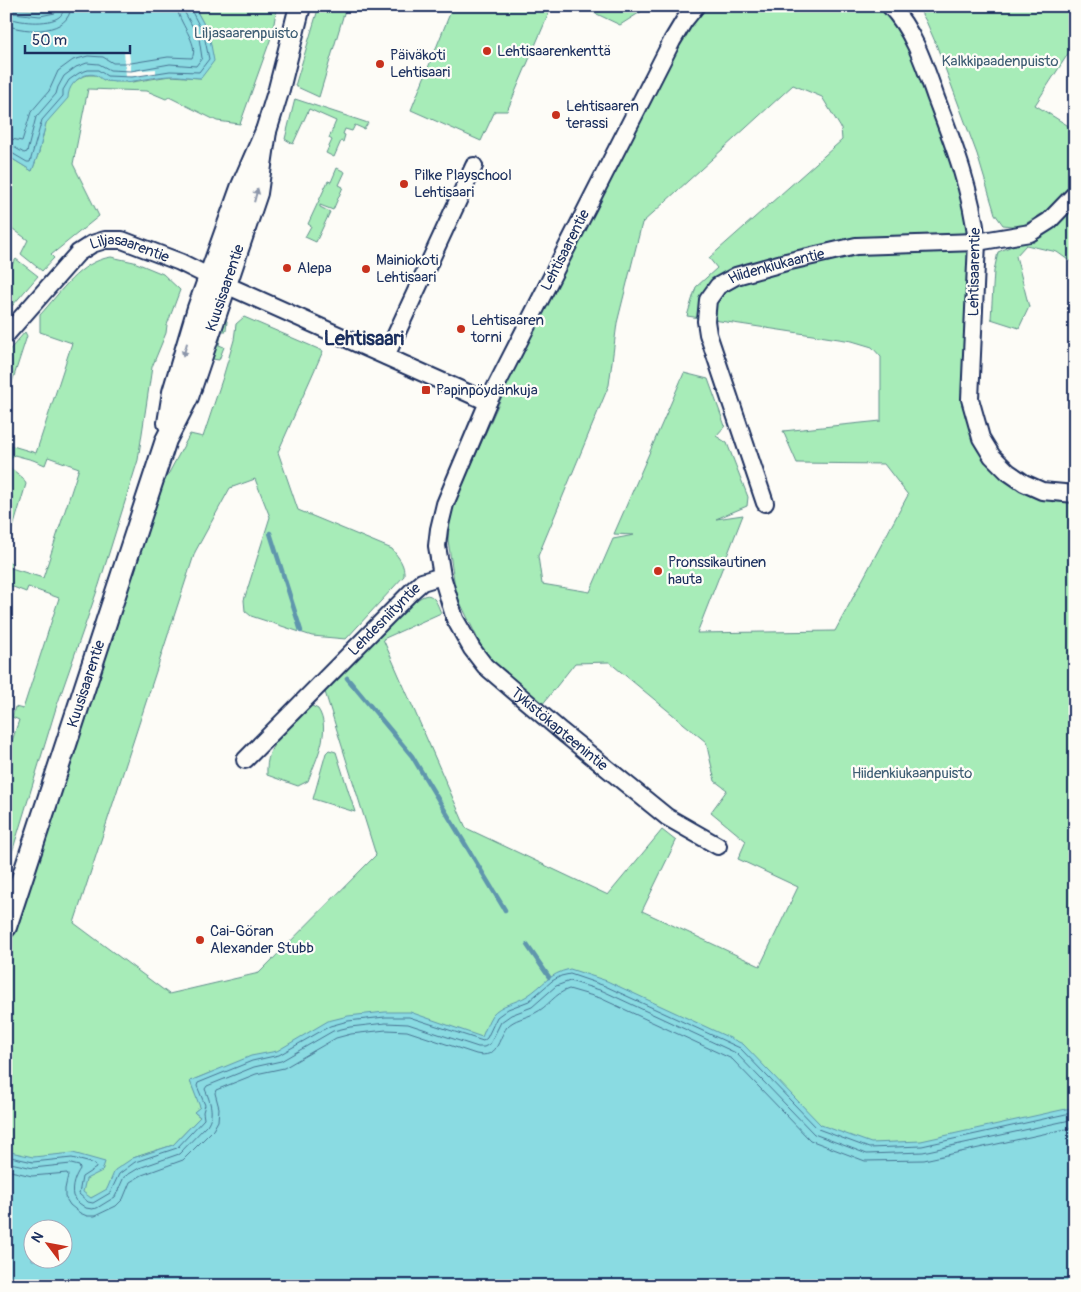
<svg xmlns="http://www.w3.org/2000/svg" width="1081" height="1292" viewBox="0 0 1081 1292" font-family="Pangolin,sans-serif">
  <style>
    .green { fill: #a7ecb8; stroke: #618e8b; fill-rule: evenodd }
    .water { fill: #8adbe2; stroke: #5e96ad; fill-rule: evenodd }
    .pier { fill: #fdfcf7 }
    .lines { fill: none; stroke-linecap: round; stroke-linejoin: round }
    .shore { stroke: #477493; stroke-width: 1 }
    .stream { stroke: #5e96ad; stroke-width: 4.5 }
    .minor-casing { stroke: #1b2f5e; stroke-width: 20 }
    .major-casing { stroke: #1b2f5e; stroke-width: 24 }
    .minor { stroke: #fdfcf7; stroke-width: 16 }
    .major { stroke: #fdfcf7; stroke-width: 20 }
    .oneway { fill: #8c96aa }
    .poi-dot { fill: #c8321e; stroke: #fdfcf7; stroke-width: 2 }
    .labels { text-anchor: middle; stroke-width: 4.5; stroke-linejoin: round; paint-order: stroke }
    .park-label { font-size: 15px; fill: #3e5e74; stroke: #fdfcf7 }
    .poi-label { font-size: 15px; fill: #1b2f5e; stroke: #fdfcf7; text-anchor: start }
    .street-label { font-size: 15px; fill: #1b2f5e; stroke: #fdfcf7 }
    .district-label { font-size: 20px; font-weight: bold; fill: #1b2f5e; stroke: #fdfcf7 }
  </style>
  <rect width="100%" height="100%" fill="#fdfcf7"/>
  <filter id="ink" filterUnits="userSpaceOnUse"><feTurbulence type="fractalNoise" baseFrequency=".02" numOctaves="2"/><feDisplacementMap in="SourceGraphic" scale="10" xChannelSelector="R" yChannelSelector="G"/><feConvolveMatrix kernelMatrix="1 2 1 2 8 2 1 2 1" color-interpolation-filters="sRGB"/></filter>
  <g filter="url(#ink)">
    <g class="green">
      <polygon points="6,6 64,6 40,11 6,8"/>
      <polygon points="194,6 277,6 272,35 240,124 217,121 169,97 166,99 147,91 88,89 73,164 99,216 51,255 54,258 42,271 21,254 28,240 13,229 6,238 6,155 32,171 39,152 46,123 73,83 81,77 88,75 98,75 105,81 132,82 170,76 201,78 209,34"/>
      <polygon points="319,6 362,6 345,10 319,97 295,86"/>
      <polygon points="453,6 552,6 507,111 495,111 481,141 411,110"/>
      <polygon points="580,6 650,6 620,25"/>
      <path d="M 707,6 L 878,6 L 882,9 L 909,46 L 952,160 L 964,203 L 968,254 L 966,346 L 977,443 L 995,472 L 1011,485 L 1029,494 L 1075,504 L 1075,1148 L 922,1157 L 480,1064 L 210,1073 L 190,1081 L 201,1107 L 194,1112 L 200,1117 L 173,1145 L 133,1158 L 108,1190 L 91,1198 L 6,1204 L 6,953 L 164,482 L 190,434 L 203,437 L 223,377 L 234,340 L 236,324 L 244,317 L 323,351 L 278,452 L 298,510 L 392,549 C 399,558 405,565 404,576 L 346,639 L 312,636 L 251,616 L 245,611 L 244,600 L 270,517 L 255,479 L 230,488 L 195,552 L 74,923 L 169,994 L 259,973 L 376,855 L 325,692 L 413,602 C 417,601 420,597 424,596 C 434,592 438,606 441,613 L 383,639 L 466,828 L 608,895 L 662,830 L 676,841 L 642,911 L 760,966 L 798,887 L 738,859 L 746,841 L 711,812 L 727,790 L 715,781 L 706,742 L 609,662 L 575,663 L 542,705 L 512,684 L 485,654 L 456,594 L 448,540 L 450,513 L 527,340 L 674,54 C 683,37 691,18 707,6 ZM 793,85 L 822,97 L 841,128 L 842,140 L 709,258 L 717,268 L 696,287 L 687,316 L 852,341 L 872,347 L 881,357 L 881,421 L 783,431 L 797,463 L 884,464 L 908,495 L 835,631 L 697,633 L 743,515 L 716,519 L 747,506 L 748,497 L 727,443 L 716,436 L 725,426 L 708,379 L 684,373 L 614,534 L 634,535 L 613,539 L 590,592 L 542,584 L 538,556 L 609,385 L 617,323 L 642,223 Z"/>
      <polygon points="917,6 1075,6 1075,43 1035,105 1075,130 1075,177 1064,194 1043,213 1020,227 1003,225 995,214 977,154 936,44 926,21"/>
      <polygon points="295,99 368,123 364,129 355,125 352,131 345,129 343,134 345,135 343,142 341,141 334,157 326,153 332,140 329,138 336,121 309,109 293,144 285,139"/>
      <polygon points="337,168 345,172 339,185 343,187 333,210 320,205 320,207 330,212 316,242 305,237 311,226 308,224 328,181 331,182"/>
      <polygon points="1075,204 1075,265 1057,252 1026,245 1016,256 1029,307 1019,328 991,319 994,271 998,252 1046,231"/>
      <path d="M 111,257 L 134,262 L 163,274 L 180,290 L 167,325 L 166,333 L 152,367 L 138,460 L 99,585 L 56,708 L 6,872 L 6,759 L 19,720 L 12,717 L 15,707 L 23,709 L 59,598 L 28,587 L 26,592 L 8,585 L 6,561 L 12,563 L 11,568 L 43,578 L 79,468 L 48,457 L 45,465 L 33,460 L 14,455 L 10,459 L 8,466 L 23,478 L 26,484 L 13,528 L 7,533 L 6,444 L 36,453 L 72,343 L 40,332 L 40,315 C 61,292 79,262 111,257 Z"/>
      <polygon points="16,259 38,276 6,313 6,273"/>
      <polygon points="225,319 227,321 226,331 222,331 219,345 224,347 219,360 212,359 215,330"/>
      <polygon points="25,332 27,336 6,401 6,354"/>
      <path d="M 310,705 L 318,709 C 332,730 316,759 308,781 L 298,786 L 267,775 C 265,742 289,727 310,705 Z"/>
      <polygon points="329,750 336,752 355,812 313,799 326,753"/>
    </g>
    <g class="water">
      <path d="M 64,6 L 194,6 L 209,34 L 214,61 L 201,78 C 190,78 180,75 169,76 C 148,77 128,85 107,81 C 98,79 98,72 86,75 C 76,78 68,87 68,98 L 46,123 L 39,152 L 32,171 L 6,155 L 6,8 L 40,11 Z"/>
      <path d="M 570,969 L 607,981 L 743,1044 L 821,1125 L 871,1143 L 921,1141 L 1075,1107 L 1075,1286 L 6,1286 L 6,1151 L 33,1157 L 73,1153 L 105,1162 L 102,1171 L 86,1179 L 83,1192 L 91,1198 L 107,1189 L 115,1170 L 133,1158 L 173,1145 L 200,1117 L 194,1112 L 200,1107 L 190,1081 L 251,1056 L 277,1051 L 328,1021 L 348,1016 L 385,1012 L 410,1012 L 482,1037 C 485,1030 488,1021 492,1015 C 501,1004 516,1003 527,996 C 544,985 548,974 570,969 ZM 32,1230 L 62,1230 L 62,1260 L 32,1260 Z"/>
    </g>
    <polygon class="pier" points="124,51 129,51 131,71 156,69 156,74 126,77"/>
    <g class="lines">
      <g class="shore">
        <polyline points="9,6 10,11 13,13 40,16 55,13 57,6"/>
        <path d="M 6,16 C 16,23 49,25 59,17 C 63,14 63,11 64,6"/>
        <path d="M 6,25 C 26,33 70,35 71,6"/>
        <path d="M 6,138 L 22,141 L 31,112 L 49,91 L 58,71 L 73,60 L 88,56 L 103,57 L 113,63 L 131,63 L 168,57 L 192,58 C 200,43 177,22 177,6"/>
        <polyline points="6,145 12,146 24,153 27,152 36,117 56,94 58,87 64,76 76,67 87,63 99,64 110,70 131,71 170,64 196,66 202,58 199,38 185,13 184,6"/>
        <polyline points="6,151 10,152 27,162 30,162 42,120 63,96 63,90 69,80 79,73 88,70 98,70 107,76 132,77 170,71 199,72 209,59 204,35 191,10 190,6"/>
        <polyline points="6,1156 33,1162 72,1158 95,1164 96,1168 82,1177 79,1194 88,1202 93,1203 110,1193 119,1174 135,1162 177,1148 204,1119 203,1112 205,1105 197,1086 198,1083 252,1061 279,1055 330,1026 348,1021 385,1017 409,1017 483,1041 487,1038 497,1017 508,1009 529,1001 552,981 561,976 570,974 605,986 740,1048 818,1129 869,1148 922,1146 1075,1112"/>
        <path d="M 6,1162 L 33,1168 L 71,1164 L 79,1166 L 80,1169 C 75,1176 71,1187 73,1196 L 76,1201 L 86,1208 L 92,1209 L 97,1208 L 115,1197 L 124,1177 L 139,1168 L 179,1154 L 207,1125 C 215,1114 210,1101 205,1089 L 207,1086 L 254,1067 L 281,1061 L 333,1031 L 350,1027 L 386,1023 L 408,1024 L 478,1047 L 484,1047 L 490,1044 L 501,1022 L 511,1015 L 532,1007 L 556,986 L 570,981 L 603,991 L 736,1053 L 814,1134 L 867,1154 L 923,1152 L 1075,1119"/>
        <path d="M 6,1170 L 32,1176 L 67,1173 L 68,1175 L 65,1189 L 65,1197 L 70,1205 L 80,1213 L 87,1216 L 95,1216 L 116,1206 L 123,1199 L 130,1182 L 142,1175 L 183,1160 L 213,1130 L 218,1121 L 219,1108 L 215,1093 L 216,1090 L 256,1074 L 284,1068 L 336,1038 L 351,1034 L 386,1030 L 407,1031 L 476,1054 C 499,1059 497,1040 507,1027 C 514,1019 526,1018 535,1013 C 548,1007 555,993 569,989 L 600,998 L 732,1059 L 810,1140 L 865,1161 L 924,1160 L 1075,1127"/>
      </g>
      <g class="stream">
        <polyline points="270,533 301,631"/>
        <polyline points="347,678 412,756 505,910"/>
        <polyline points="527,945 549,977"/>
      </g>
      <defs>
        <g id="minor">
          <path id="s1" d="M 696,6 L 684,21 L 672,41 L 488,402 L 445,504 L 439,529 L 437,546 L 442,576 L 455,619 L 472,649 L 485,666 L 561,731 L 667,817 L 718,846"/>
          <path d="M 890,6 C 914,31 925,67 936,98 C 954,145 972,192 977,242 L 970,399 L 981,438 L 992,456 L 1008,472 L 1024,483 L 1042,491 L 1075,494"/>
          <path id="s2" d="M 6,335 L 78,253 L 92,244 L 105,240 L 122,240 L 180,262 L 226,285 L 488,402"/>
          <polyline points="386,356 474,166"/>
          <path id="s3" d="M 765,503 L 708,334 L 706,321 L 708,300 L 718,286 L 736,276 L 786,262 L 856,246 L 977,242 L 1030,233 L 1049,221 L 1075,194"/>
          <path id="s4" d="M 245,760 L 413,590 L 422,582 L 442,576"/>
        </g>
        <g id="major">
          <polyline points="168,423 173,392 198,308 241,188 266,131 279,89 300,6"/>
          <path id="s5" d="M 6,927 L 166,440 L 188,397 L 257,193 L 266,131"/>
        </g>
      </defs>
      <use href="#minor" class="minor-casing"/>
      <use href="#major" class="major-casing"/>
      <use href="#minor" class="minor"/>
      <use href="#major" class="major"/>
    </g>
    <defs><path id="oneway-solid" d="M-6-.8H1V-3.2L6.5 0L1 3.2V.8H-6Z" transform="scale(1.25)"/></defs>
    <g class="oneway">
      <use href="#oneway-solid" transform="translate(256 195) rotate(-75)"/>
      <use href="#oneway-solid" transform="translate(185 350) rotate(106)"/>
    </g>
  </g>
  <g class="poi-dot">
    <circle cx="487" cy="51" r="5"/>
    <circle cx="380" cy="64" r="5"/>
    <circle cx="556" cy="115" r="5"/>
    <circle cx="404" cy="184" r="5"/>
    <circle cx="287" cy="268" r="5"/>
    <circle cx="366" cy="269" r="5"/>
    <circle cx="461" cy="329" r="5"/>
    <rect x="421" y="385" width="10" height="10" rx="2.5"/>
    <circle cx="658" cy="571" r="5"/>
    <circle cx="200" cy="940" r="5"/>
  </g>
  <g class="labels">
    <g class="park-label">
      <text x="246" y="38">Liljasaarenpuisto</text>
      <text x="1000" y="66">Kalkkipaadenpuisto</text>
      <text x="912" y="778">Hiidenkiukaanpuisto</text>
    </g>
    <g class="poi-label">
      <text x="497" y="56">Lehtisaarenkenttä</text>
      <text x="390" y="60">Päiväkoti<tspan x="390" dy="17">Lehtisaari</tspan></text>
      <text x="566" y="111">Lehtisaaren<tspan x="566" dy="17">terassi</tspan></text>
      <text x="414" y="180">Pilke Playschool<tspan x="414" dy="17">Lehtisaari</tspan></text>
      <text x="376" y="265">Mainiokoti<tspan x="376" dy="17">Lehtisaari</tspan></text>
      <text x="297" y="273">Alepa</text>
      <text x="471" y="325">Lehtisaaren<tspan x="471" dy="17">torni</tspan></text>
      <text x="436" y="395">Papinpöydänkuja</text>
      <text x="668" y="567">Pronssikautinen<tspan x="668" dy="17">hauta</tspan></text>
      <text x="210" y="936">Cai-Göran<tspan x="210" dy="17">Alexander Stubb</tspan></text>
    </g>
    <g class="street-label">
      <text transform="translate(565 250) rotate(-63)" y="5">Lehtisaarentie</text>
      <text dy="5" stroke="none"><textPath href="#s2" startOffset="165">Liljasaarentie</textPath></text>
      <text dy="5" stroke="none"><textPath href="#s3" startOffset="292">Hiidenkiukaantie</textPath></text>
      <text transform="translate(974 272) rotate(-89)" y="5">Lehtisaarentie</text>
      <text dy="5" stroke="none"><textPath href="#s5" startOffset="676">Kuusisaarentie</textPath></text>
      <text dy="5" stroke="none"><textPath href="#s4" startOffset="198">Lehdesniityntie</textPath></text>
      <text dy="5" stroke="none"><textPath href="#s5" startOffset="256">Kuusisaarentie</textPath></text>
      <text dy="5" stroke="none"><textPath href="#s1" startOffset="830">Tykistökapteenintie</textPath></text>
    </g>
    <g class="district-label">
      <text x="364" y="345">Lehtisaari</text>
    </g>
  </g>
  <rect width="1081" height="1292" fill="none" stroke="#fdfcf7" stroke-width="25"/>
  <rect x="12" y="12" width="1056" height="1267" fill="none" stroke="#1b2f5e" stroke-width="2" filter="url(#ink)"/>
  <g transform="translate(48 1244) rotate(302)"><circle r="24" fill="#fdfcf7" stroke="#a3aaba"/>
  <path d="M0-4L9 19L0 12L-9 19Z" fill="#c8321e"/>
  <text y="-8" font-size="14" font-weight="bold" text-anchor="middle" fill="#1b2f5e">N</text>
  </g>
  <path d="M25 45v8h105v-8" fill="none" stroke="#1b2f5e" stroke-width="2.5"/>
  <text x="32" y="45" font-size="15" fill="#1b2f5e" stroke="#fdfcf7" stroke-width="4" paint-order="stroke">50 m</text>
</svg>
